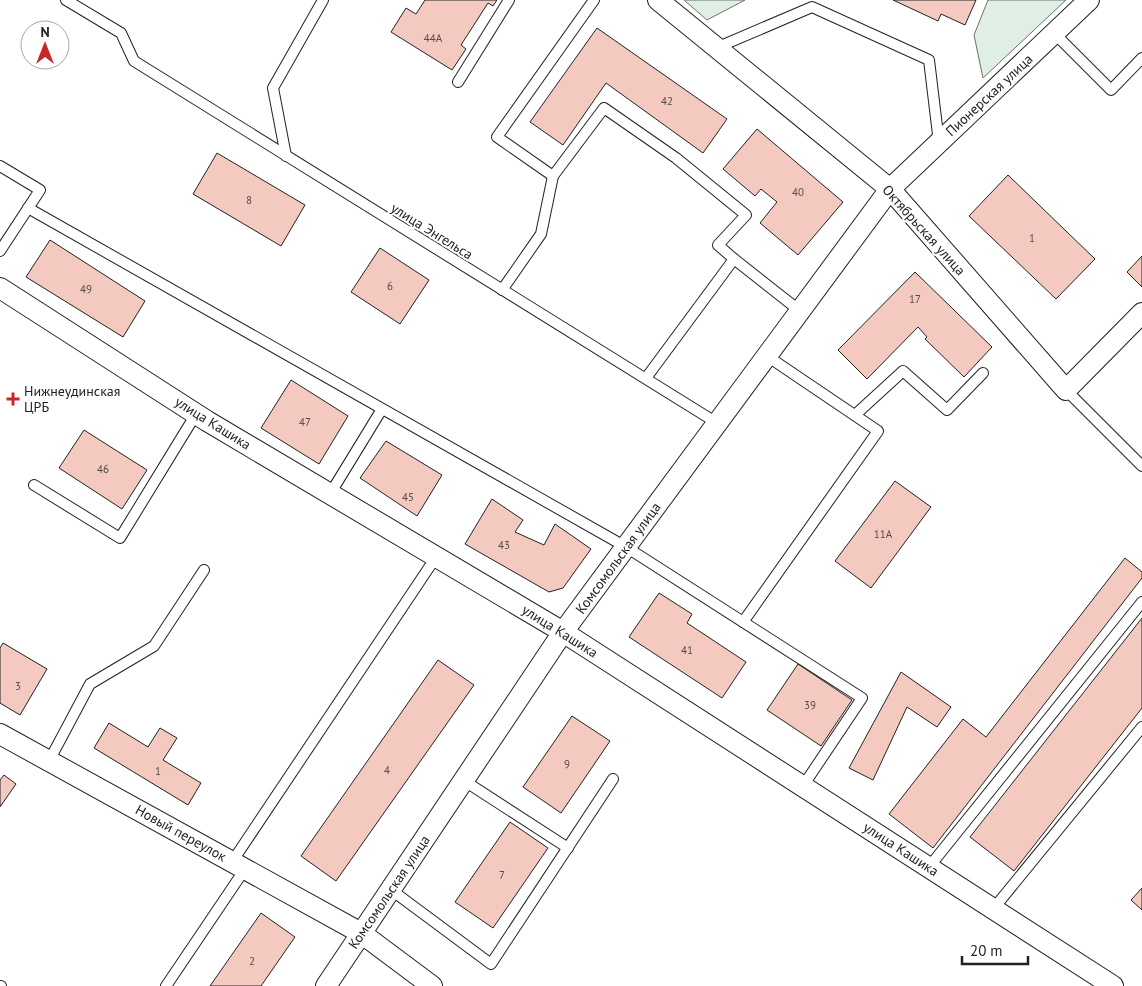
<svg xmlns="http://www.w3.org/2000/svg" width="1142" height="986" viewBox="0 0 1142 986" font-family="'PT Sans',sans-serif">
  <style>
    .green { fill: #e0efe3; stroke: #6f6f6f }
    .building { fill: #f3c9c0; stroke: #222 }
    .lines { fill: none; stroke-linecap: round; stroke-linejoin: round }
    .service-casing { stroke: #222; stroke-width: 12 }
    .minor-casing { stroke: #222; stroke-width: 22 }
    .service { stroke: #fff; stroke-width: 10 }
    .minor { stroke: #fff; stroke-width: 20 }
    .poi-dot { fill: #c62828; stroke: #fff; stroke-width: 2 }
    .labels { text-anchor: middle; stroke-width: 4; stroke-linejoin: round; paint-order: stroke }
    .number-label { font-size: 11px; fill: #564c4a }
    .street-label { font-size: 14px; fill: #222; stroke: #fff }
    .poi-label { font-size: 14px; fill: #222; stroke: #fff; text-anchor: start }
  </style>
  <rect width="100%" height="100%" fill="#fff"/>
  <g class="green">
    <polygon points="684,0 745,0 707,20"/>
    <polygon points="988,0 1066,0 983,78 974,35"/>
  </g>
  <g class="building">
    <polygon points="425,0 497,0 493,6 488,3 461,45 466,49 452,70 391,32 406,8 416,14"/>
    <polygon points="893,0 976,0 965,25 941,14 938,21"/>
    <polygon points="597,28 727,119 703,153 606,83 563,145 530,122"/>
    <polygon points="757,129 843,202 798,255 760,223 777,202 761,189 755,196 723,169"/>
    <polygon points="217,153 305,205 281,246 193,194"/>
    <polygon points="1008,175 1095,259 1056,299 969,216"/>
    <polygon points="50,240 145,301 123,337 26,277"/>
    <polygon points="380,248 429,280 400,324 351,292"/>
    <polygon points="1142,256 1142,287 1127,272"/>
    <polygon points="915,272 992,347 964,377 925,339 927,337 918,327 867,379 838,350"/>
    <polygon points="291,380 348,416 319,464 261,428"/>
    <polygon points="84,430 147,470 122,509 59,468"/>
    <polygon points="386,441 442,475 417,516 360,478"/>
    <polygon points="895,481 931,507 871,588 835,561"/>
    <polygon points="492,499 523,520 515,532 544,545 555,524 591,549 563,588 549,592 465,544"/>
    <polygon points="1125,558 1142,572 1142,578 933,848 889,814 963,719 986,737"/>
    <polygon points="659,593 692,614 687,623 746,662 722,698 629,637"/>
    <polygon points="1142,618 1142,708 1014,871 970,837"/>
    <polygon points="3,643 47,669 20,715 0,703 0,648"/>
    <polygon points="438,660 474,685 336,881 301,856"/>
    <polygon points="798,664 852,700 821,746 767,710"/>
    <polygon points="901,672 951,707 937,727 907,707 873,780 849,768"/>
    <polygon points="572,716 610,741 561,813 523,787"/>
    <polygon points="109,723 148,747 160,728 177,738 163,760 201,783 188,805 94,748"/>
    <polygon points="4,775 16,784 0,807 0,780"/>
    <polygon points="510,822 548,848 493,928 455,902"/>
    <polygon points="1142,888 1142,910 1131,900"/>
    <polygon points="261,913 295,937 261,986 210,986"/>
  </g>
  <g class="lines">
    <defs>
      <g id="service">
        <polyline points="66,0 121,33 134,61 717,423"/>
        <polyline points="1054,33 1111,90 1142,58"/>
        <polyline points="716,48 812,7 929,60 939,143"/>
        <polyline points="458,82 509,0"/>
        <polyline points="286,156 273,88 323,0"/>
        <polyline points="0,166 40,190 0,251"/>
        <polyline points="553,176 497,137 594,0"/>
        <polyline points="28,208 626,547 862,698 803,786"/>
        <polyline points="502,290 541,234 553,176 604,108 676,158 746,215 718,245 734,259"/>
        <polyline points="646,378 734,259 800,311"/>
        <polyline points="1066,390 1142,466"/>
        <polyline points="855,415 903,371 947,410 983,373"/>
        <polyline points="34,485 120,538 196,414"/>
        <polyline points="330,494 382,409"/>
        <polyline points="743,622 878,431 767,356"/>
        <polyline points="49,761 90,684 154,646 204,570"/>
        <polyline points="463,780 568,848"/>
        <polyline points="232,862 436,557"/>
        <polyline points="929,867 1142,602"/>
        <polyline points="390,889 491,964 613,779"/>
        <polyline points="994,908 1142,727"/>
        <polyline points="0,986 1,986"/>
        <polyline points="166,986 245,869"/>
      </g>
      <g id="minor">
        <polyline points="658,0 890,189 1066,390 1142,313"/>
        <polyline points="0,288 207,421 563,632 1113,986"/>
        <polyline points="0,734 361,933 432,986"/>
        <polyline points="326,986 563,632 890,189 1089,0"/>
      </g>
    </defs>
    <use href="#service" class="service-casing"/>
    <use href="#minor" class="minor-casing"/>
    <use href="#service" class="service"/>
    <use href="#minor" class="minor"/>
  </g>
  <path class="poi-dot" d="M10.5 391.5h5v5h5v5h-5v5h-5v-5h-5v-5h5z"/>
  <g class="labels">
    <g class="number-label">
      <text x="433" y="42">44А</text>
      <text x="667" y="105">42</text>
      <text x="798" y="196">40</text>
      <text x="249" y="204">8</text>
      <text x="1032" y="242">1</text>
      <text x="390" y="290">6</text>
      <text x="86" y="293">49</text>
      <text x="915" y="303">17</text>
      <text x="305" y="426">47</text>
      <text x="103" y="473">46</text>
      <text x="408" y="501">45</text>
      <text x="883" y="538">11А</text>
      <text x="504" y="549">43</text>
      <text x="687" y="654">41</text>
      <text x="18" y="690">3</text>
      <text x="810" y="709">39</text>
      <text x="567" y="768">9</text>
      <text x="387" y="774">4</text>
      <text x="158" y="775">1</text>
      <text x="502" y="879">7</text>
      <text x="252" y="965">2</text>
    </g>
    <g class="street-label">
      <text transform="translate(989 95) rotate(-43)" y="5">Пионерская улица</text>
      <text transform="translate(924 230) rotate(48)" y="5">Октябрьская улица</text>
      <text transform="translate(432 231) rotate(32)" y="5">улица Энгельса</text>
      <text transform="translate(213 423) rotate(32)" y="5">улица Кашика</text>
      <text transform="translate(618 558) rotate(-54)" y="5">Комсомольская улица</text>
      <text transform="translate(560 631) rotate(32)" y="5">улица Кашика</text>
      <text transform="translate(181 833) rotate(29)" y="5">Новый переулок</text>
      <text transform="translate(901 849) rotate(33)" y="5">улица Кашика</text>
      <text transform="translate(389 892) rotate(-56)" y="5">Комсомольская улица</text>
    </g>
    <g class="poi-label">
      <text x="24" y="396">Нижнеудинская<tspan x="24" dy="16">ЦРБ</tspan></text>
    </g>
  </g>
  <g transform="translate(45 45)"><circle r="24" fill="#ffffff" stroke="#a7a7a7"/>
  <path d="M0-4L9 19L0 12L-9 19Z" fill="#c62828"/>
  <text y="-8" font-size="14" font-weight="bold" text-anchor="middle" fill="#222222">N</text>
  </g>
  <path d="M962 956v8h66v-8" fill="none" stroke="#222222" stroke-width="2.5"/>
  <text x="970" y="956" font-size="15" fill="#222222" stroke="#ffffff" stroke-width="4" paint-order="stroke">20 m</text>
</svg>
